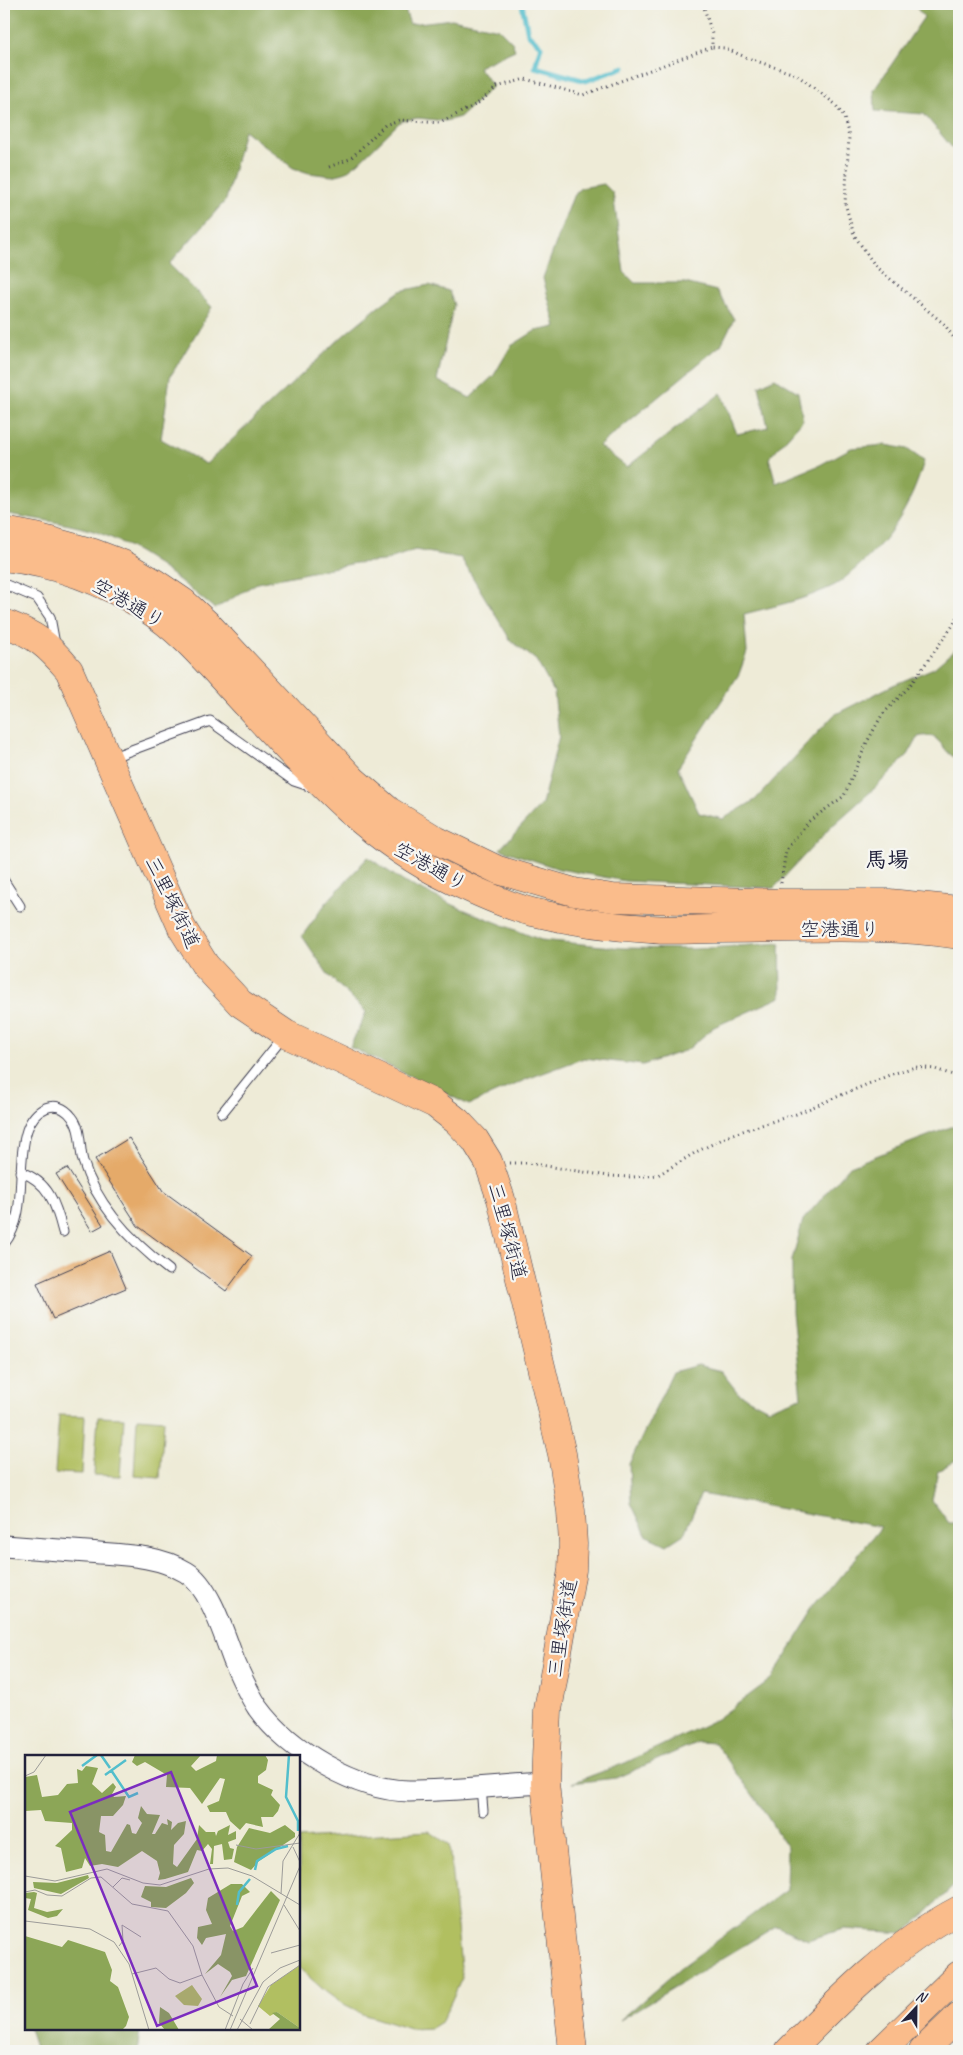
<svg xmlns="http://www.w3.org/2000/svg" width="963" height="2055" viewBox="0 0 963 2055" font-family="Caveat,'Klee One',sans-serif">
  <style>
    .green { fill: #b1bf61; stroke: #6a704e }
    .forest { fill: #8ca657; stroke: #576449 }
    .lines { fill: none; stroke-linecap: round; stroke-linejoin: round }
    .stream { stroke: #52becc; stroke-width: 5 }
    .building { fill: #e5aa69 }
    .service-casing { stroke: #414052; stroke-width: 11 }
    .tertiary-casing { stroke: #414052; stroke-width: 23 }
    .primary-casing { stroke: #414052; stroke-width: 29 }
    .trunk-casing { stroke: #414052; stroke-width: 29 }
    .motorway-casing { stroke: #414052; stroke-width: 29 }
    .path { stroke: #414052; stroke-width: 3; stroke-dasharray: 1 4; stroke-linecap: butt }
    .service { stroke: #fff; stroke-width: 9 }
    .tertiary { stroke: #fff; stroke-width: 21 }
    .primary { stroke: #fabc8b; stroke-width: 28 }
    .trunk { stroke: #fabc8b; stroke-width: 28 }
    .motorway { stroke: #fabc8b; stroke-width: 28 }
    .labels { text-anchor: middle; stroke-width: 4.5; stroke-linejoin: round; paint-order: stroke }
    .street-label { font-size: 20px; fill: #22223b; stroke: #f6f6f2 }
    .quarter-label { font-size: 22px; font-weight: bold; fill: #22223b; stroke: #f6f6f2 }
    .inset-river { fill: none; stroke: #52becc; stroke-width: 2.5 }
    .inset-road { fill: none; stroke: #9c9b99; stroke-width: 1 }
    .view { fill: #7b2cbf; fill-opacity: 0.15; stroke: #7b2cbf; stroke-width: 2.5 }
    .inset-edge { fill: none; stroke: #22223b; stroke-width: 2.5 }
  </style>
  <rect width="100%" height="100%" fill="#f6f6f2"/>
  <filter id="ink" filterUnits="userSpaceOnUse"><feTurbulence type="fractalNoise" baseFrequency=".02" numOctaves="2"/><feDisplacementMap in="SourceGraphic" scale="10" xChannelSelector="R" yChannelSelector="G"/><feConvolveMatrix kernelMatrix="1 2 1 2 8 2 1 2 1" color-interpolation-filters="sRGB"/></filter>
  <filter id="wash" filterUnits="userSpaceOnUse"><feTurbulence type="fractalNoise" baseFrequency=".0096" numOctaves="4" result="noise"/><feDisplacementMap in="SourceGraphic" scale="20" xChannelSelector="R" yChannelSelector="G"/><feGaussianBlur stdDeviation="1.12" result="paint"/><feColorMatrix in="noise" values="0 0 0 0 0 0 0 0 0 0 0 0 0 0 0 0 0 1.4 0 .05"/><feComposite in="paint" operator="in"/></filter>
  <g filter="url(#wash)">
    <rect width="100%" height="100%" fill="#eeebd7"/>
    <g class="green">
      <polygon points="59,1415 85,1416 82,1474 55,1473"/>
      <polygon points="98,1417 124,1418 120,1476 94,1475"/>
      <polygon points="137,1418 164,1420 160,1478 134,1476"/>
      <polygon points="429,1831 449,1845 462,1978 442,2021 431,2028 410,2029 362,2014 344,2005 326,1992 299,1968 299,1839"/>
    </g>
    <g class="forest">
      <path d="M 4,4 L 403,4 L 410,24 L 452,19 L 499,29 L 512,42 L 515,50 L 478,67 L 493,86 L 460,117 L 445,121 L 418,118 L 401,121 L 358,163 L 344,173 L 332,176 L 309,173 L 293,168 L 244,130 L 226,200 L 169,264 L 212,307 L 170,377 L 161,439 L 206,464 L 345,334 L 378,307 L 400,291 L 429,285 L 449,291 L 454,305 L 437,380 L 470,398 L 494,375 L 511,346 L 535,331 L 556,327 L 543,278 L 572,199 L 580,188 L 604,184 L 613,193 L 624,272 L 635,283 L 685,283 L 717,291 L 734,319 L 721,345 L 599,446 L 627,467 L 721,393 L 737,434 L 768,427 L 759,386 L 775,378 L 798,392 L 803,420 L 769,458 L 776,483 L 820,465 L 851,448 L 886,445 L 907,449 L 924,461 C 911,507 889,541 853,571 C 847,576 841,582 835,585 C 805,600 775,606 744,614 L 747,652 L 739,674 L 678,768 L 699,813 L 723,819 L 755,800 L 834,715 L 893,685 L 934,668 L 959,646 L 959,759 C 940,754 943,730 918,737 L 908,755 L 876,787 L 831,827 L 774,888 L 625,881 L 559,869 L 500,849 L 542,804 L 559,736 L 554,692 L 536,660 L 511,641 L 461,558 L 415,550 L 384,561 L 356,563 L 257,583 L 215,609 C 178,579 137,544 90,530 C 62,522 32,519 4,513 Z"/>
      <polygon points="913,4 959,4 959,156 924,114 875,111 874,90 924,17"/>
      <polygon points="368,857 404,882 460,908 541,940 623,948 694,949 780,943 781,997 714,1027 687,1050 643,1065 584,1058 527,1079 469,1105 350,1047 366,1012 329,976 302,936 326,903"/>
      <polygon points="951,1127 959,1127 959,1458 938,1471 932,1500 949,1523 959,1523 959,1881 905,1933 843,1929 808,1940 776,1926 620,2020 683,1966 786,1890 787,1848 760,1805 715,1743 698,1742 616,1778 572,1783 625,1763 717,1719 771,1679 818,1605 881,1527 701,1494 684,1534 667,1545 646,1535 631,1503 629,1464 673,1372 698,1365 721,1371 738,1393 768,1409 801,1397 792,1312 792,1260 803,1220 850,1166"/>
      <polygon points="29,2029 140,2029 138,2046 139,2051 36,2051"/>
    </g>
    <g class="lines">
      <polyline class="stream" points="522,4 528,34 541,46 535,67 586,81 624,67"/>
    </g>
    <g id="blocks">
      <g class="building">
        <polygon points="129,1138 163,1191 252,1256 226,1291 138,1226 95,1159"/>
        <polygon points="67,1168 103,1225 92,1231 56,1174"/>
        <polygon points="110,1251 126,1288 53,1319 37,1283"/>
      </g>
    </g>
  </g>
  <g filter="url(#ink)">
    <use href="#blocks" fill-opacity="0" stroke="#414052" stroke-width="1"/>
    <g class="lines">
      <defs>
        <g id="service">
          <polyline points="4,584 37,598 50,617 55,644"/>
          <polyline points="110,758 210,721 294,781 315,788"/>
          <polyline points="4,881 20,906"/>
          <polyline points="222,1113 284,1036"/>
          <path d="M 20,1172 C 49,1181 56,1205 63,1232"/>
          <path d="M 4,1244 C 29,1213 15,1167 27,1130 C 34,1109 56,1096 72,1117 C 82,1129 79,1148 83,1161 C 97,1207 132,1242 169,1270"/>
          <polyline points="481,1787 483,1811"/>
        </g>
        <path id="tertiary" d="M 4,1546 C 31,1548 59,1550 87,1552 C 120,1555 156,1554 186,1572 C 210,1586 224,1635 234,1661 C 241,1677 248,1693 258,1708 C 289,1751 356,1790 409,1791 C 455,1791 500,1785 545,1783"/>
        <path id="primary" d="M 4,623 C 36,635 47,644 69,670 L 182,928 L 205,965 L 240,1003 L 286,1034 L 435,1104 L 457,1121 L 475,1140 L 488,1161 L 501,1199 L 562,1454 L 571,1511 L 573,1544 L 572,1570 L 548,1710 L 545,1783 L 573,2051"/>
        <g id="trunk">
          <polyline points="4,531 36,537 94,553 123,564 155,583 183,602 209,626 353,780 389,811 436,840 498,870 574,892 613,898 783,903 889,903 959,910"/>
          <path d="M 4,557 C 54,563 103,580 146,608 C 181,630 208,663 236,693 C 301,763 364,839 452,880 C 477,892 505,905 532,912 C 570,921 611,927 650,929 C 672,931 694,929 715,929 C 796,929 879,923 959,935"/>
        </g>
        <g id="motorway">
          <path d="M 789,2051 C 840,1999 894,1944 959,1910"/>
          <polyline points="881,2051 959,1975"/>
          <polyline points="923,2051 959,2016"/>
        </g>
      </defs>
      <use href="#service" class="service-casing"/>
      <use href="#tertiary" class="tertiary-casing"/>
      <use href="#primary" class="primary-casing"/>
      <use href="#trunk" class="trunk-casing"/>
      <use href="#motorway" class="motorway-casing"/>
      <g class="path">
        <polyline points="703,4 712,34 712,47 725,48 745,57 797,75 835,104 844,117 849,137 845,203 854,235 876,267 944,324 959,345"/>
        <polyline points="329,167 350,159 385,125 399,120 440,123 477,104 497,87 525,79 583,95 712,47"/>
        <polyline points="781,883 786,850 808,822 844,796 867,742 882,715 908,688 954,624 959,610"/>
        <polyline points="510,1163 528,1163 608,1176 633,1177 658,1175 698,1151 733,1134 796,1114 892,1074 915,1067 935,1069 959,1077"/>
      </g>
      <use href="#service" class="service"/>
      <use href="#tertiary" class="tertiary"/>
      <use href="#primary" class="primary"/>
      <use href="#trunk" class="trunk"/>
      <use href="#motorway" class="motorway"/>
    </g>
  </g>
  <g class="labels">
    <g class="street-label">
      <text transform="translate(129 603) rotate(30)" y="7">空港通り</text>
      <text transform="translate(431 866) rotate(29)" y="7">空港通り</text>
      <text transform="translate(173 902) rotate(64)" y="7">三里塚街道</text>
      <text x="840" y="936">空港通り</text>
      <text transform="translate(508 1231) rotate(75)" y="7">三里塚街道</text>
      <text transform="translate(562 1628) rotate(-81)" y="7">三里塚街道</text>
    </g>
    <g class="quarter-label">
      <text x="887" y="867">馬場</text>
    </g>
  </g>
  <g transform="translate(25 1755)">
    <rect width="275" height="275" fill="#eeebd7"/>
    <path d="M 275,210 L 275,273 L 252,257 L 245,261 L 233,251 L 246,230 ZM 167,230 L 177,244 L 173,251 L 159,250 L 150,241 Z" fill="#b1bf61"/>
    <path d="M 110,0 L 176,0 L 166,11 L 171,16 L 191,6 L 192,0 L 240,0 L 243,5 L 241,15 L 233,21 L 233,28 L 248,35 L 246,40 L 255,50 L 253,56 L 248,62 L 236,62 L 238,72 L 221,68 L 215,75 L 205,66 L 201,57 L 185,57 L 182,51 L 194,46 L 200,24 L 195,23 L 177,49 L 165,33 L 141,32 L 142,20 L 120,7 L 112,11 L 107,7 ZM 61,11 L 73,13 L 67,29 L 77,38 L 88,28 L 91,32 L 87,39 L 89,42 L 101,41 L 98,50 L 88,61 L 76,61 L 74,77 L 80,80 L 81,96 L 86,97 L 102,69 L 105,70 L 107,78 L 111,79 L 117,68 L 113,63 L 116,51 L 122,59 L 135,60 L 127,79 L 130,79 L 137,68 L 143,70 L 142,64 L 147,67 L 146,75 L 153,68 L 161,66 L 159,79 L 149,90 L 148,109 L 152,112 L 172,84 L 174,70 L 181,77 L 190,77 L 191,81 L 193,76 L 205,70 L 203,80 L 211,76 L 211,84 L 203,87 L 205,93 L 209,94 L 207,104 L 199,105 L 197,89 L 189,91 L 188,109 L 185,109 L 187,94 L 183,89 L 177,96 L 172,95 L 163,117 L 140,124 L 133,125 L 135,118 L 132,106 L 117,96 L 93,112 L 77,109 L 65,111 L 60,103 L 57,113 L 41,117 L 36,93 L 30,91 L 47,75 L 47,68 L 20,66 L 16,55 L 0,56 L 0,22 L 12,20 L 17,42 L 33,40 L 42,29 L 53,28 L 52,14 L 57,16 ZM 260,70 L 270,78 L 270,82 L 234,106 L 226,115 L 209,107 L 212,92 L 224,73 L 245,78 ZM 63,120 L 64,123 L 36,139 L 9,133 L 8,127 L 32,128 ZM 166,123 L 169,128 L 161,138 L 141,153 L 126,152 L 126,147 L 116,142 L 120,131 L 141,132 ZM 206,129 L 217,129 L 225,137 L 217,141 L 205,171 L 208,176 L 218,172 L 246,136 L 255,145 L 221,221 L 207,225 L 195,242 L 207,221 L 205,217 L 193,209 L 180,219 L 196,200 L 201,179 L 181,183 L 177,190 L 172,183 L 173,172 L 187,169 L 181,155 L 183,143 ZM 9,137 L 12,138 L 9,153 L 22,157 L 38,154 L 32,161 L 23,163 L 3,155 L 6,144 L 0,143 L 0,138 ZM 0,181 L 37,192 L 43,185 L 80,197 L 87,215 L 85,226 L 93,232 L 104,262 L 101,271 L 97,275 L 0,275 ZM 135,252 L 144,258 L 154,275 L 140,275 L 134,268 ZM 252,257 L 275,273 L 275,275 L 243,275 L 255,264 L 247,258 Z" fill="#8ca657"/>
    <path class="inset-river" d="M 76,0 L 85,13M 264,0 L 261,42 L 273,66 L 273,76M 57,11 L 72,0M 86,15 L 104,42 L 113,38M 80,20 L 101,5M 230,115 L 232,106 L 251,94 L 263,91M 212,150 L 214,137 L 225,124"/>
    <path class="inset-road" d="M 0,21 L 9,17 L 21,0M 211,90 L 231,94 L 275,88M 268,92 L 275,107M 0,121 L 30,126 L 82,114 L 118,128 L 135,130 L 184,114 L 203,113 L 227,121 L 275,150M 88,132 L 97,123 L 105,125M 0,137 L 10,135 L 22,140 L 37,141 L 66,123 L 76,122 L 107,149 L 143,156 L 168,191 L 177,220 L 194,252 L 208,261M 256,139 L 258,106 L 275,78M 259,150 L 275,176M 0,166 L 65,174 L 89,187 L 104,209 L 124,275M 94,191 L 98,186 L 97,170 L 116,182M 246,198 L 275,190M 107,219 L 131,213 L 144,224 L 155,228 L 177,220M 215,264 L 228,275M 225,269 L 243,232 L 275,210M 200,275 L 218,229 L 228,213M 205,275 L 275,111M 212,275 L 238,227 L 255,213 L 275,205"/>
    <path class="view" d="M 146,17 L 232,231 L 132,271 L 45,57 Z"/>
    <rect width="275" height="275" class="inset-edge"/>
  </g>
  <rect width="963" height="2055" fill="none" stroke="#f6f6f2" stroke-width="20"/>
  <g transform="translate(916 2008) rotate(22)" stroke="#f6f6f2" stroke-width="4" paint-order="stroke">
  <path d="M0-4L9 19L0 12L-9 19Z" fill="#22223b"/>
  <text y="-8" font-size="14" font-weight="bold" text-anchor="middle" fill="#22223b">N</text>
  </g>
</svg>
